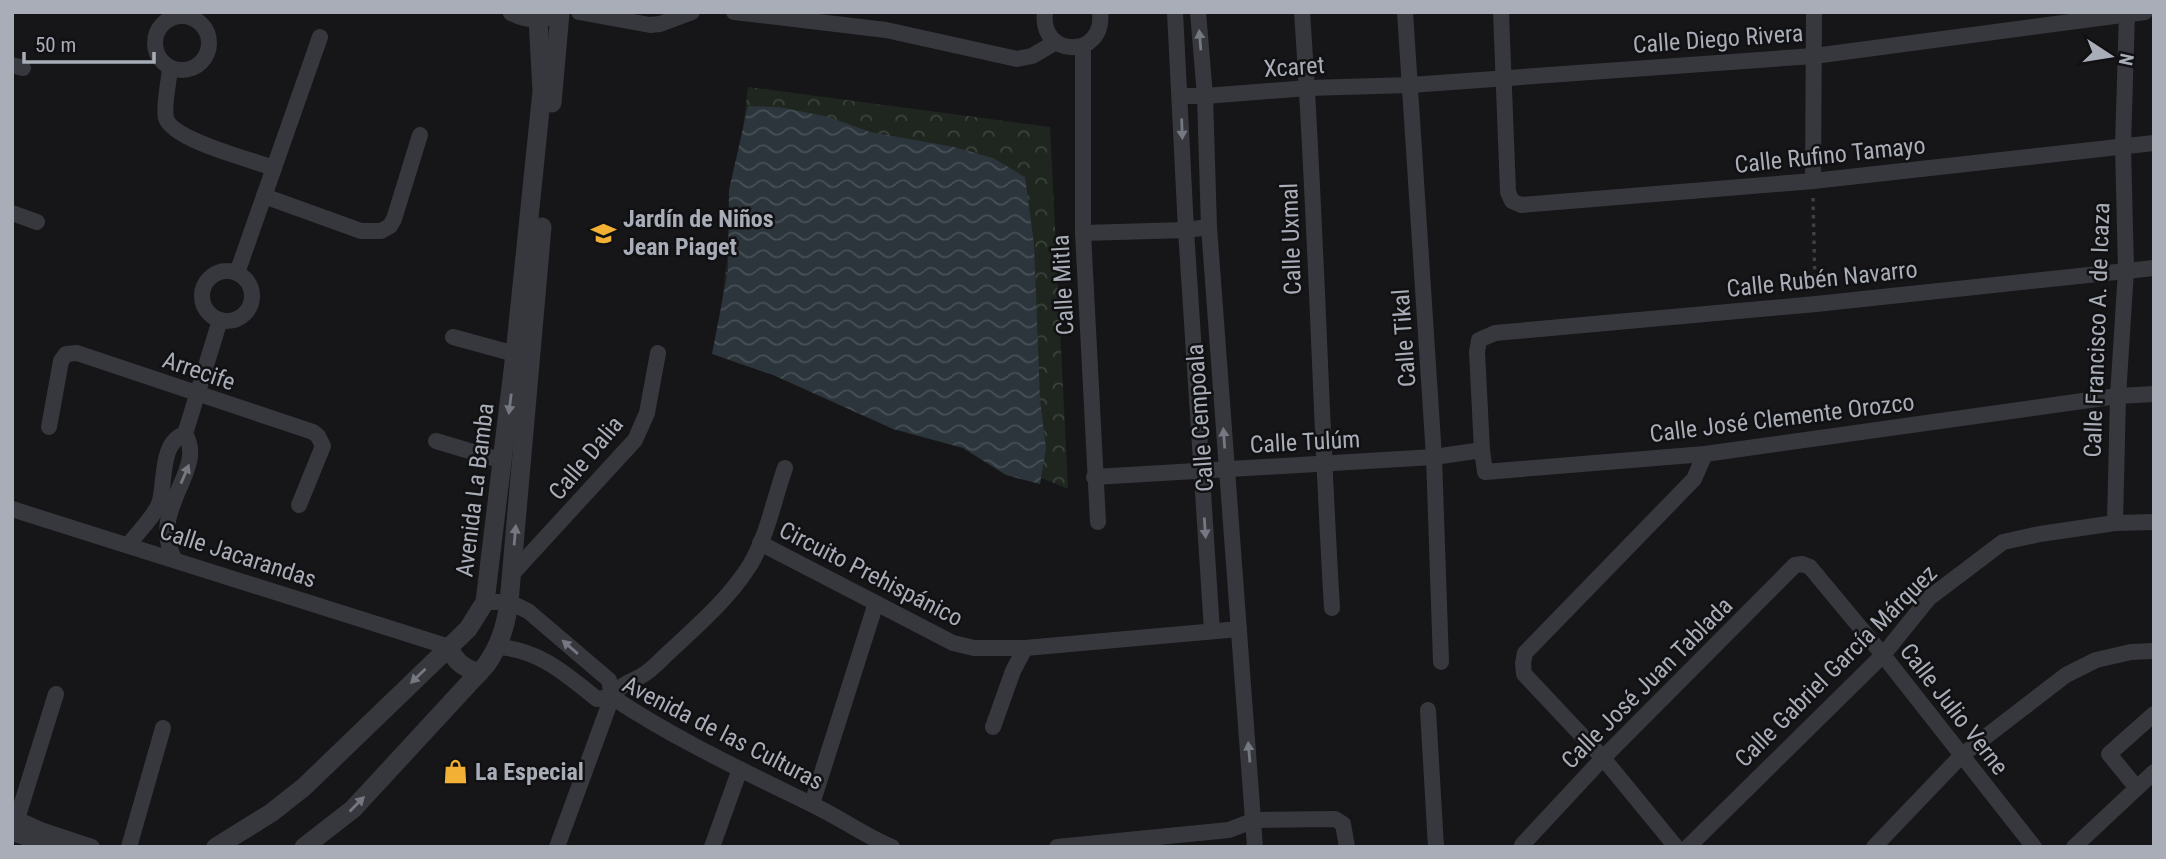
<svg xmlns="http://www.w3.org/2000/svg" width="2166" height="859" viewBox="0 0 2166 859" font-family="'Roboto Condensed',sans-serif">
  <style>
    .forest { fill: url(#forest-crowns) }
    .water { fill: url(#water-waves) }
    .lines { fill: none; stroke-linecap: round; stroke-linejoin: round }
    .path { stroke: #3d3f44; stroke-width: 3.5; stroke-dasharray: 3.5 5; stroke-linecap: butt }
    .minor { stroke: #37383d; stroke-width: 16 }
    .tertiary { stroke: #37383d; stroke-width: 19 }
    .oneway { fill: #757881 }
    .labels { text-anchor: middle; stroke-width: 5; stroke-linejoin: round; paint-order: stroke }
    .street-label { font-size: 24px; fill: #a8adb8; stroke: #111113 }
    .poi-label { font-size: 24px; font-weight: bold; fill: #a8adb8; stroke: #111113; text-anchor: start }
  </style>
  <defs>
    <pattern id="forest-crowns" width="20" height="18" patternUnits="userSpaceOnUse" patternTransform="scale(1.75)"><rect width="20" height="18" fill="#1e261f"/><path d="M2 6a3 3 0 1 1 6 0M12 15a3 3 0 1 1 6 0" fill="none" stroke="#3c433d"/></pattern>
    <pattern id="water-waves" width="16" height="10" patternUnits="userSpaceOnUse" patternTransform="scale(1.75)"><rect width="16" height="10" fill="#2c353c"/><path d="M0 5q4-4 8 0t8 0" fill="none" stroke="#485056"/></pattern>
  </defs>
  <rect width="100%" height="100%" fill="#161618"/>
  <polygon class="forest" points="748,87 1050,127 1068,489 717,342"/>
  <polygon class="water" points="748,106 779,107 829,117 870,132 954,147 993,158 1025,177 1034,244 1040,399 1046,449 1040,484 1006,475 963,448 893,429 773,375 712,354 728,271 729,190"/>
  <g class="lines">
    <polyline class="path" points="1813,198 1815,288"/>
    <g class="minor">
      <polyline points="579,12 650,25 660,24 692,12"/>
      <polyline points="734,12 886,30 1017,59 1032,56 1056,42"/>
      <path d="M 1045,12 C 1039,59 1106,59 1100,12"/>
      <polyline points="1175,12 1186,230 1212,631"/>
      <polyline points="1198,12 1205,96 1209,227 1255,847"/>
      <path d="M 1302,12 C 1316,211 1320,410 1332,608"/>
      <polyline points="1405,12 1434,457 1441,662"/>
      <polyline points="1501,12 1508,192 1512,201 1521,205 1813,181 2154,143"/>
      <circle cx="182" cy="43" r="27"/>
      <polyline points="1083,46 1083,233 1098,522"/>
      <polyline points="12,65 23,68"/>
      <path d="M 170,69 C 169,81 163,107 166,118 C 172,140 252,160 274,168"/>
      <polyline points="1180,96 1205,96 1308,88 1410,85 1814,56 2145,12"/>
      <polyline points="1813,181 1814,12"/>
      <polyline points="264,196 361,231 381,231 390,226 394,219 420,135"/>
      <polyline points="12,213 37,222"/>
      <polyline points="1083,233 1186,230 1209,227"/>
      <circle cx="227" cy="296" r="25"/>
      <polyline points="237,273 320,37"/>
      <polyline points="453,337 515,354"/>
      <polyline points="49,427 61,361 66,354 77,353 313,432 318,436 323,446 299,505"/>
      <polyline points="436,441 503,461"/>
      <polyline points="1482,450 1477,352 1479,340 1495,333 1816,304 2154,268"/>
      <polyline points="1094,477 1434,457 1482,450 1485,472 1705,454 2118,396 2154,394"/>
      <polyline points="12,509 449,647"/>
      <polyline points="2115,523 2118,396 2126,270 2123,146 2127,12"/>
      <polyline points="760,543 953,643 974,648 1025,648 1239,629"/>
      <path d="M 129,544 C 138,532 153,518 159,504 C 166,484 159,442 185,434 L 220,320"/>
      <path d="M 175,560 C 146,510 208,470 185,434"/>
      <polyline points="512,574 635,440 647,413 658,353"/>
      <polyline points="485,602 509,602 528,611 609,680 612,697"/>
      <path d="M 497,647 C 538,649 566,674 597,699 L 612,697 C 678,741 750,774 821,809 C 845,821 867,837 892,847"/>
      <polyline points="1428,710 1436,847"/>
      <polyline points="993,727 1013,671 1025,648"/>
      <polyline points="2136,787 2109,754 2154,714"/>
      <polyline points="812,804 876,603"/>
      <polyline points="12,817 41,830 92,847"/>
      <polyline points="17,819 56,694"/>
      <polyline points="12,833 54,847"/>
      <polyline points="1522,845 1603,758 1795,565 1802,564 1810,567 1883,655 2034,847"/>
      <polyline points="129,847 163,728"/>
      <path d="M 557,847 L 612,697 C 623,681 632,683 646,673 C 653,668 660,661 666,655 C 696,627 728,600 750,565 C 767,537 774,499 785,468"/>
      <polyline points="712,847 740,769"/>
      <polyline points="1057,847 1229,830 1255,820 1335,819 1343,824 1347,847"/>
      <polyline points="1676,847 1603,758 1524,674 1523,663 1525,653 1694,479 1705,454"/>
      <polyline points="1688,847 1883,655 1929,598 2003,542 2040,534 2115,523 2154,522"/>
      <polyline points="1874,847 1962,755 2066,675 2096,660 2131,652 2154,651"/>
      <polyline points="2074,847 2154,772"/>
    </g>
    <g class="tertiary">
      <path d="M 512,12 C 524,18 537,20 551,16"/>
      <polyline points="552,103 560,13"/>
      <path d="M 449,647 C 455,662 464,668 479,673"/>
      <polyline points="216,847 271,813 304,787 468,629 485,602 515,354 542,91 538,19"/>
      <path d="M 304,847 L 353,809 L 486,665 C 500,646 506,626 509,602 L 542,227"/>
    </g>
  </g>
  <defs><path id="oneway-solid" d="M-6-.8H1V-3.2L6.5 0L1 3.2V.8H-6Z" transform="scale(1.75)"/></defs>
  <g class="oneway">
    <use href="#oneway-solid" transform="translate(1200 40) rotate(-95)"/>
    <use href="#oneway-solid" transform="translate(1182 129) rotate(88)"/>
    <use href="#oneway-solid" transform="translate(510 404) rotate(97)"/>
    <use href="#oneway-solid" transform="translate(1224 438) rotate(-94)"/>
    <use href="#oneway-solid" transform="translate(185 474) rotate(-67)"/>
    <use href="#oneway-solid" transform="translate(1205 528) rotate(86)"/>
    <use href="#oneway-solid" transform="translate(515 535) rotate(-85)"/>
    <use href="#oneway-solid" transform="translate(570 647) rotate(-139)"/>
    <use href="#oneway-solid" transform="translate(418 676) rotate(136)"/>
    <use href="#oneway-solid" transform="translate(1249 752) rotate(-95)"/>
    <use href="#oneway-solid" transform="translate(357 804) rotate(-45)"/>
  </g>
  <defs>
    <symbol id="school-bare" viewBox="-9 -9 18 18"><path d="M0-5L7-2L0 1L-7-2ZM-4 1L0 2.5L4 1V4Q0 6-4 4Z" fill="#f2b134" stroke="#111113" stroke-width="2.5" paint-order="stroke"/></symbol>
    <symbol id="shop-bare" viewBox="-9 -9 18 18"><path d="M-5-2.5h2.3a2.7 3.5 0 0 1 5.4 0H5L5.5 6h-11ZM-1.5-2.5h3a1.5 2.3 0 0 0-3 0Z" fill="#f2b134" stroke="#111113" stroke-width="2.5" paint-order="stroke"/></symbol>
  </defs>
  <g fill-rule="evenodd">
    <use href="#school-bare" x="586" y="216" width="35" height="35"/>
    <use href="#shop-bare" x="438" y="754" width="35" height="35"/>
  </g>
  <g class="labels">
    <g class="street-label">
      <text transform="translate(1718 39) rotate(-4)" y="8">Calle Diego Rivera</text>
      <text transform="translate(1294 67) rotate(-4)" y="8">Xcaret</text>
      <text transform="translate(1830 155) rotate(-6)" y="8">Calle Rufino Tamayo</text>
      <text transform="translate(1291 239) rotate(-92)" y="8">Calle Uxmal</text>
      <text transform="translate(1822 279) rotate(-6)" y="8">Calle Rubén Navarro</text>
      <text transform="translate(1063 285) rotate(-93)" y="8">Calle Mitla</text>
      <text transform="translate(2097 330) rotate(-88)" y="8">Calle Francisco A. de Icaza</text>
      <text transform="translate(1404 338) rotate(-94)" y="8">Calle Tikal</text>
      <text transform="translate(199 371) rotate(19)" y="8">Arrecife</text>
      <text transform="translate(1200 418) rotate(-94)" y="8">Calle Cempoala</text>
      <text transform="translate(1782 418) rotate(-7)" y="8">Calle José Clemente Orozco</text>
      <text transform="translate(1305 442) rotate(-3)" y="8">Calle Tulúm</text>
      <text transform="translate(586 458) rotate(-50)" y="8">Calle Dalia</text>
      <text transform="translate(475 490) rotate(-83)" y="8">Avenida La Bamba</text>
      <text transform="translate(238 555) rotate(18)" y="8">Calle Jacarandas</text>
      <text transform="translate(871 574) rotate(27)" y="8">Circuito Prehispánico</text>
      <text transform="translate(1836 666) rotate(-45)" y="8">Calle Gabriel García Márquez</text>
      <text transform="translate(1647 683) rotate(-45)" y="8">Calle José Juan Tablada</text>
      <text transform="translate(1954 709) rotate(52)" y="8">Calle Julio Verne</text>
      <text transform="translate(723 733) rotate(27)" y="8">Avenida de las Culturas</text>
    </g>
    <g class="poi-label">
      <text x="623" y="227">Jardín de Niños<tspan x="623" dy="28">Jean Piaget</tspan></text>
      <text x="475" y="780">La Especial</text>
    </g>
  </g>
  <rect width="2166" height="859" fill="none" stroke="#a8adb8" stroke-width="28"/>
  <g transform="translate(2110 56) rotate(102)" stroke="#111113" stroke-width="5" paint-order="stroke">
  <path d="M0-5L12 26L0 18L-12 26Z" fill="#a8adb8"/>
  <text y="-10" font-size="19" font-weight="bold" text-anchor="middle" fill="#a8adb8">N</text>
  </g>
  <path d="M24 52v10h130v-10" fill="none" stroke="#a8adb8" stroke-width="3.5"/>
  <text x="35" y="52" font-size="21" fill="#a8adb8" stroke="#111113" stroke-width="5" paint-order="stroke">50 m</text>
</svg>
